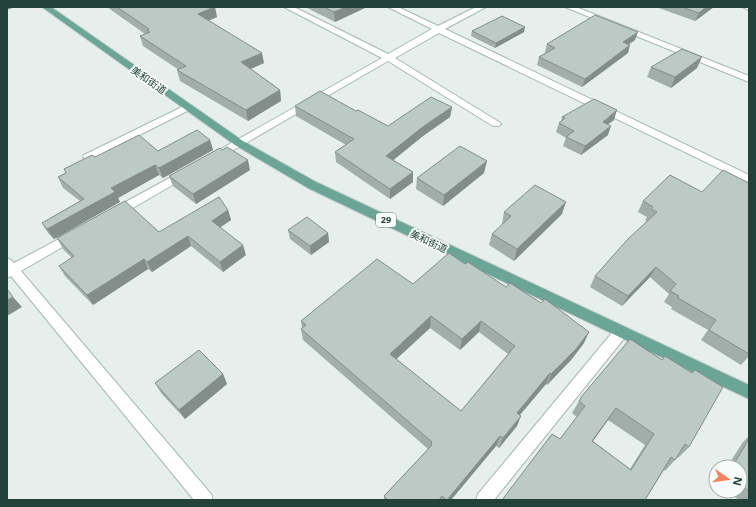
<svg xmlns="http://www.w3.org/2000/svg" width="756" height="507" viewBox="0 0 756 507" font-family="'Noto Sans','Noto Sans JP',sans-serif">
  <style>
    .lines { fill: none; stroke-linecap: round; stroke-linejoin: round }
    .minor-casing { stroke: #a8b8b2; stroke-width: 2 }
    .major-casing { stroke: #c2cac8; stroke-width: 2 }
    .minor { fill: #fff; fill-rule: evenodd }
    .major { fill: #6aa596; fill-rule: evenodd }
    .wall { fill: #a1aea9; fill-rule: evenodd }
    .shaded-wall { fill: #838d89 }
    .building { fill: #bbcac4; stroke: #838d89; fill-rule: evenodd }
    .labels { text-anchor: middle; stroke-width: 3.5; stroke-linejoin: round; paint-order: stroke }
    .shield { fill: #f7fbf9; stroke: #637a73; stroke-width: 1 }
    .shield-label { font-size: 9px; font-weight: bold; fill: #24423a }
    .street-label { font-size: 10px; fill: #24423a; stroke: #f7fbf9 }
  </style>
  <rect width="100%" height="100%" fill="#e6efeb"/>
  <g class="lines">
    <defs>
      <g id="minor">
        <polygon points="284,7 294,7 388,54 432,29 388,7 398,7 438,26 476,7 486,7 445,29 749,175 749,183 439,33 395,58 499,122 501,124 499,126 493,126 388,61 220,158 212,158 211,156 212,154 382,58"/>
        <polygon points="565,7 576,7 749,76 749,82"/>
        <polygon points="742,7 749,7 749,10"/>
        <polygon points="188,104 191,105 193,107 191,109 92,159 88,160 83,157 84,155"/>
        <polygon points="184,170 188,172 189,174 188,176 119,216 111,216 109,213 111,210"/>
        <polygon points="74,231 78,232 80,235 78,238 21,271 211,494 213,500 194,500 11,276 7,278 7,258 11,260 14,263"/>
        <polygon points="621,326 626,328 628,332 626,336 494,500 476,500 478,494 616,328"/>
      </g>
      <polygon id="major" points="42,7 51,7 243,141 316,182 749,385 749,399 308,188 235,145"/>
    </defs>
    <use href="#minor" class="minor-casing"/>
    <use href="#major" class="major-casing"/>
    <use href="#minor" class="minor"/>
    <use href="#major" class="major"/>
  </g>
  <g class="wall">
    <polygon points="107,7 214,7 217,17 208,21 264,63 251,69 280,90 281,101 248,121 180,81 177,70 179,70 143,46 140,36 145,34"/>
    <polygon points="305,7 367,7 335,22"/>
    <polygon points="656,7 714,7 695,21"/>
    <polygon points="472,31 524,32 495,48 471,36"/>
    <polygon points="635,40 629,44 628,53 582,87 537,65 539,57 546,52 545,52 547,44"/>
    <polygon points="651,67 697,68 671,88 647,77"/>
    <polygon points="295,106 356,111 388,126 452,107 450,117 423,136 393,160 413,172 413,182 390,199 336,162 335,152 346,145 296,116"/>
    <polygon points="562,117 614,120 608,124 608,135 581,155 563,146 566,138 556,132 559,123 561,122"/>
    <polygon points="210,140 213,150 163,178 159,175 118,198 120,202 54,239 48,233 42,223 80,201 63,188 58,177 95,157 158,151"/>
    <polygon points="250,170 196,204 173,186 169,176"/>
    <polygon points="484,173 443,206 416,189 417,178"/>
    <polygon points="749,183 749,356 741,365 701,340 708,330 671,309 672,307 664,302 669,294 650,277 622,306 590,287 595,276 647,221 645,220 647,217 638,212 643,201 702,192"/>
    <polygon points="228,210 231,220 220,227 246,255 223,272 191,246 152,272 148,269 93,305 65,276 59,266 72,258 63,249 57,238 159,232"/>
    <polygon points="504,212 562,214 514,261 489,245 492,234 503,224 502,224"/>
    <polygon points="288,230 328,233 329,242 311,255 290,239"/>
    <path d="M 413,284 L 584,343 L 571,360 L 547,385 L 546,384 L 520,415 L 517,426 L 499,448 L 496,446 L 451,500 L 384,500 L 384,496 L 428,449 L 303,340 L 301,329 L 302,328 L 301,321 ZM 430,328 L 460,350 L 479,332 L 508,354 L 461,411 L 396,359 Z"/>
    <path d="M 662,360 L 692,373 L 695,370 L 689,447 L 678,458 L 677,457 L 675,460 L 665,471 L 664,470 L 645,500 L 560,439 L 577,417 L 572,413 L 582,396 ZM 608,420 L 645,445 L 630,469 L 593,441 Z"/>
    <polygon points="223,374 227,384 185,419 161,393 155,383"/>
    <polygon points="749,436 749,500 739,500 726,491 740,491 740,467 727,467 743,442"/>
  </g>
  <g class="shaded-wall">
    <polygon points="7,7 15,7 7,10"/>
    <polygon points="215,7 217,17 200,24 198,14"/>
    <polygon points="346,7 367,7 335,22 334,12"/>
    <polygon points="706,7 714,7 695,21 699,13"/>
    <polygon points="525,27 524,32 495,48 496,43"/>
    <polygon points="638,32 635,40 620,50 623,42"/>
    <polygon points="630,45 628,53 582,87 585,79"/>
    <polygon points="262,53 264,63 243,72 241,62"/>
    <polygon points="702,57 697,68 671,88 675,77"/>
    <polygon points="280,90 281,101 248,121 246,110"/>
    <polygon points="452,107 450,117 423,136 386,166 386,156 424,126"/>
    <polygon points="617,110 614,120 599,131 603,122"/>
    <polygon points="611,126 608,135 581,155 585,146"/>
    <polygon points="210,140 213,150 163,178 159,168"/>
    <polygon points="248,160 250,170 196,204 193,194"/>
    <polygon points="487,161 484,173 443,206 444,195"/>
    <polygon points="155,165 159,175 118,198 120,202 54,239 47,229 111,188"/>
    <polygon points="413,172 413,182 390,199 390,189"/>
    <polygon points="566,202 562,214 514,261 517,249"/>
    <polygon points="228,210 231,220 215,231 212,221"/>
    <polygon points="328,233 329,242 311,255 310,246"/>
    <polygon points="188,236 191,246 152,272 147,262"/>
    <polygon points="243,245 246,255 223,272 220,262"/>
    <polygon points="144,259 148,269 93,305 87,295"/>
    <polygon points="656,267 650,277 622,306 628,296"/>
    <polygon points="13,297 22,307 7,316 8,318 7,319 7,300"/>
    <polygon points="431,316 430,328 390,365 390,354"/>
    <polygon points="481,321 479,332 460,350 462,339"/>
    <polygon points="589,332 584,343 571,360 547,385 551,374"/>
    <polygon points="550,373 546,384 513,423 517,413"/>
    <polygon points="223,374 227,384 185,419 179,410"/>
    <polygon points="616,408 608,420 585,452 592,441"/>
    <polygon points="521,416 517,426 499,448 503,438"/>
    <polygon points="500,436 496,446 451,500 447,500"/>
  </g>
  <g class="building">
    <polygon points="117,7 214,7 198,14 262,53 241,62 280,90 246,110 177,70 186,66 140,36 150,32 147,30 149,29"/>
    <polygon points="324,7 346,7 334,12"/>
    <polygon points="682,7 706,7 699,13"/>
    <polygon points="595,15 638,32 623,42 630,45 585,79 539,57 555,48 547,44"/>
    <polygon points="502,16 525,27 496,43 472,31"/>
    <polygon points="682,49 702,57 675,77 651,67"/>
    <polygon points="320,91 356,111 358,110 388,126 431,97 452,107 424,126 386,156 413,172 390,189 335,152 354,139 295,106"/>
    <polygon points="594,99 617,110 603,122 611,126 585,146 566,137 574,131 559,123 565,118 562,117"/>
    <polygon points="197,130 210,140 159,168 155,165 111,188 115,192 47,229 42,223 84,199 58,177 66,173 64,169 92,155 95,157 139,135 158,151"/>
    <polygon points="460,146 487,161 444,195 417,178"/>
    <polygon points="227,147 248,160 193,194 169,176 220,148 222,150"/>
    <polygon points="723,170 749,183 749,354 709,330 716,320 678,298 679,296 670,291 676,284 656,267 628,296 595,276 628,239 657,212 651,209 653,207 643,201 670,175 702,192"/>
    <polygon points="535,185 566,202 517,249 492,234 511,216 504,212"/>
    <polygon points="219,197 228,210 212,221 243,245 220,262 188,236 147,262 144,259 87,295 59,266 74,256 57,238 125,201 159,232"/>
    <polygon points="307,217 328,233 310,246 288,230"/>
    <path d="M 449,253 L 465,264 L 468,262 L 506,287 L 510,283 L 541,303 L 545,299 L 589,332 L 576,349 L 551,374 L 550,373 L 517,413 L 521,416 L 503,438 L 500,436 L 447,500 L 442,496 L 439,500 L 388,500 L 384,496 L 432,445 L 431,443 L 432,442 L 301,329 L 306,325 L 301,321 L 377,259 L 413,284 ZM 431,316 L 462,339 L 481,321 L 515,346 L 461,411 L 390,354 Z"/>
    <polygon points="7,289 13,297 7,300"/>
    <path d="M 630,339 L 662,360 L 665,356 L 692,373 L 695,370 L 723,387 L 689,447 L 685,444 L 675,460 L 671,457 L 645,500 L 502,500 L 552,434 L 560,439 L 585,406 L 579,401 L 582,396 ZM 616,408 L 654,434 L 631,470 L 592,441 Z"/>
    <polygon points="199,350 223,374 179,410 155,383"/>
    <polygon points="749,439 749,491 740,485 740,467 732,467"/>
  </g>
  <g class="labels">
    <rect class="shield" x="376" y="213" width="20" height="14" rx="3"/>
    <g class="shield-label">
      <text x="386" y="223">29</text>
    </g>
    <g class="street-label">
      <text transform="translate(149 80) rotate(35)" y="4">美和街道</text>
      <text transform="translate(429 241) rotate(25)" y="4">美和街道</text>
    </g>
  </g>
  <rect width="756" height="507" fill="none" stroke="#24423a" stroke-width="16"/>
  <g transform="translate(728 479) rotate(103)"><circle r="19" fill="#f7fbf9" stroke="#a3b1ad"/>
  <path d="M0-3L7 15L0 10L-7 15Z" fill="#f4845f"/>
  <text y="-6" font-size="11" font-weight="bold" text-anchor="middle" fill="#24423a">N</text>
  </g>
</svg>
